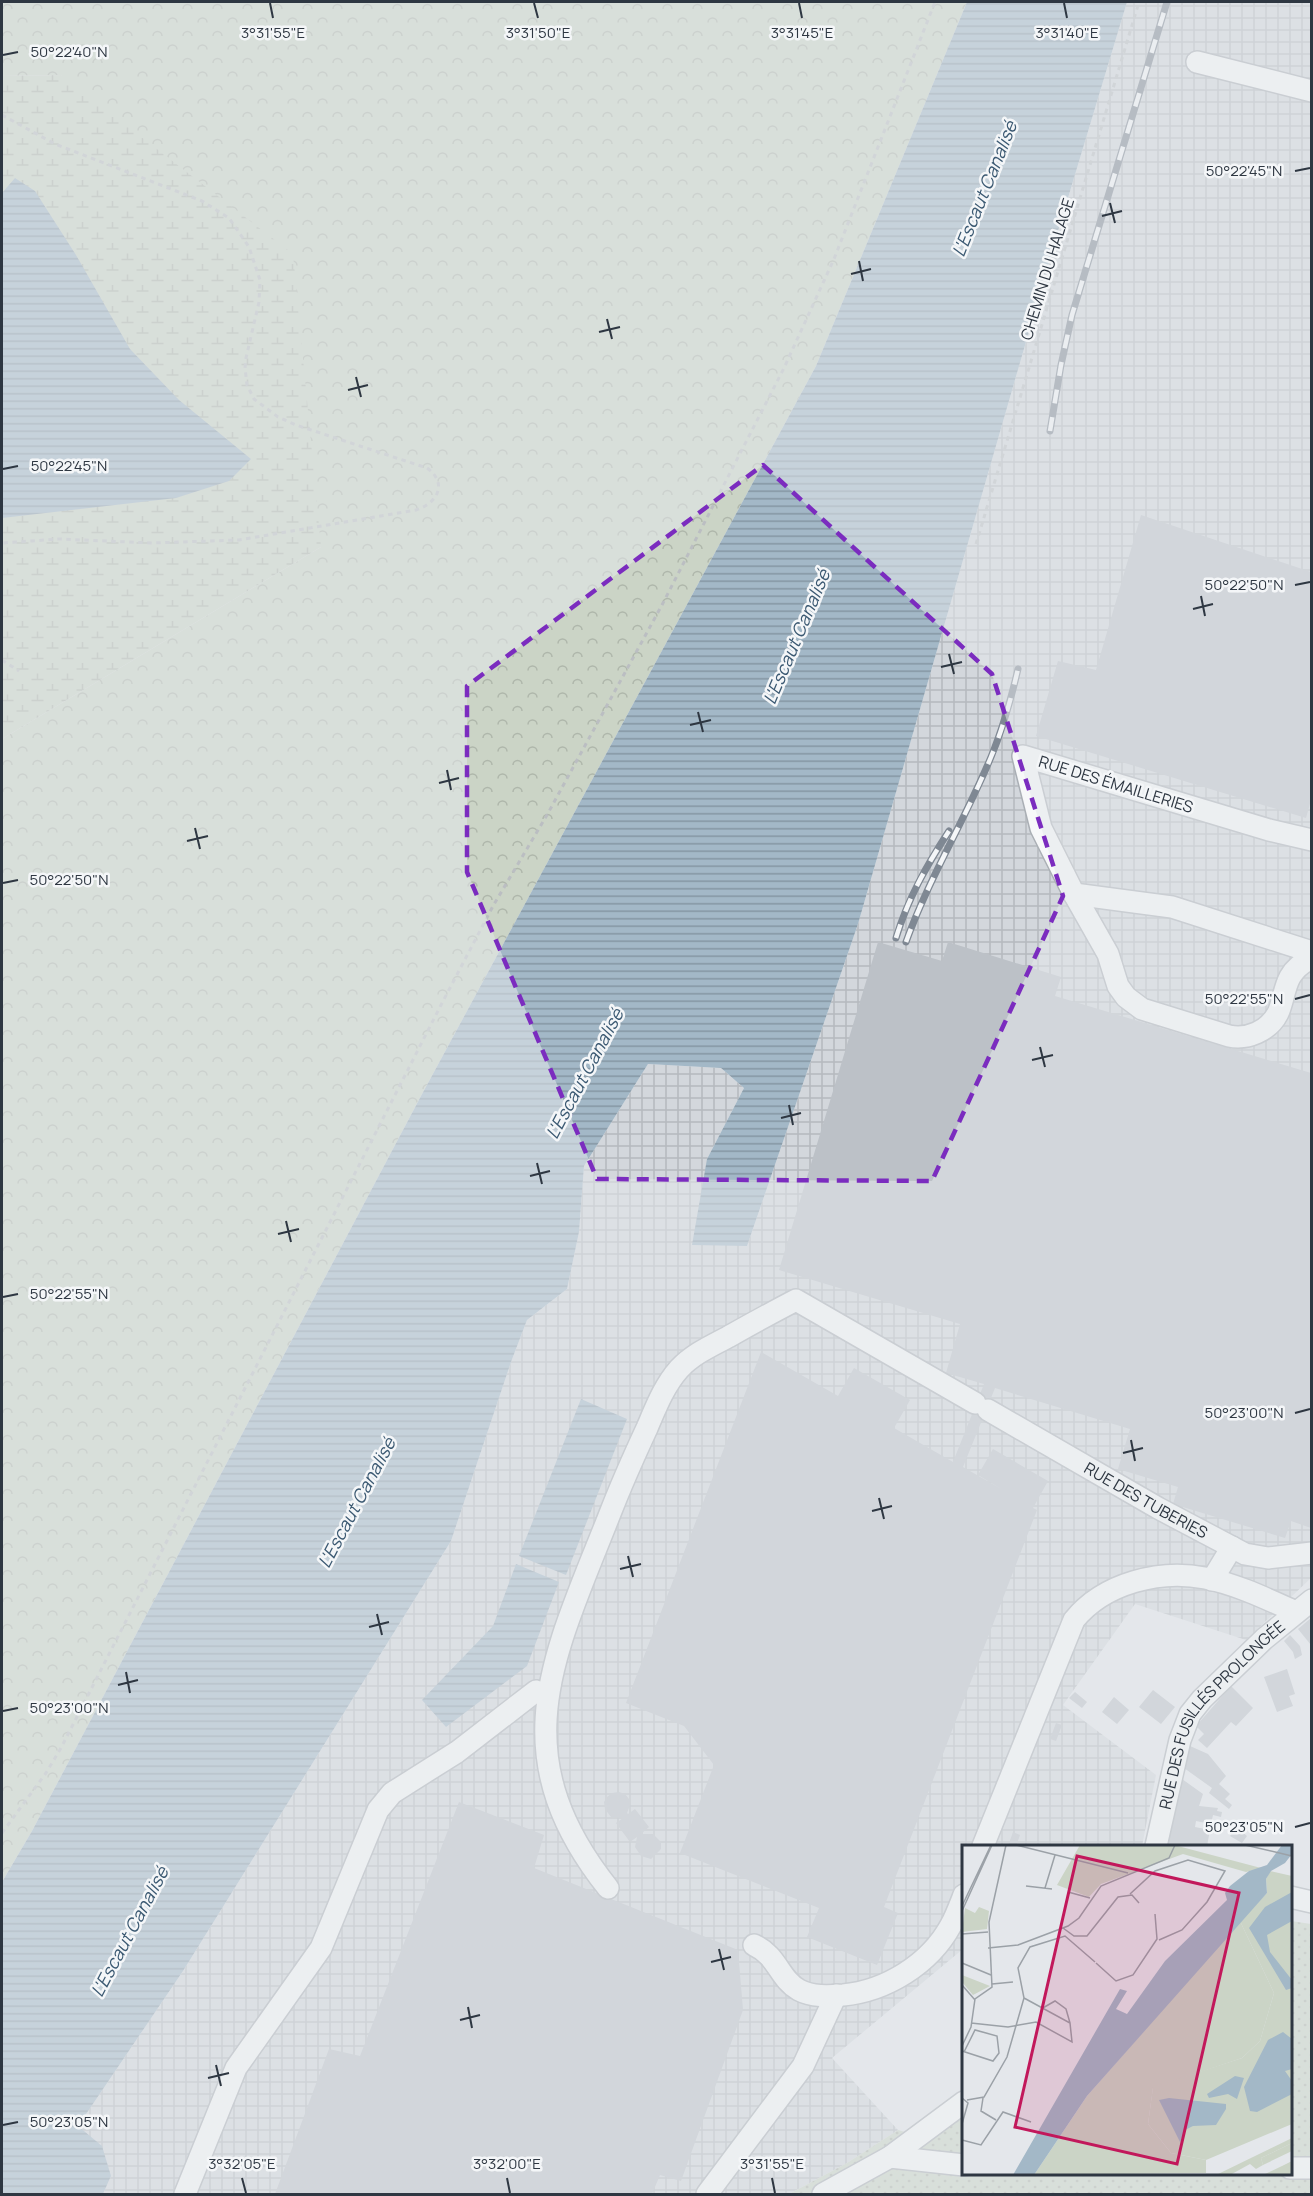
<svg xmlns="http://www.w3.org/2000/svg" width="1313" height="2196" viewBox="0 0 1313 2196" font-family="Manrope,sans-serif">
  <style>
    .industrial { fill: url(#industrial-grid) }
    .grass { fill: url(#grass-dots) }
    .forest { fill: url(#forest-crowns) }
    .wetland { fill: url(#wetland-marsh) }
    .water { fill: url(#water-rules) }
    .building { fill: #bcc1c7 }
    .lines { fill: none; stroke-linecap: round; stroke-linejoin: round }
    .minor-casing { stroke: #aaafb5; stroke-width: 24 }
    .path { stroke: #bbbec2; stroke-width: 3; stroke-dasharray: 4.5 4.5; stroke-linecap: butt }
    .minor { stroke: #f7f8f9; stroke-width: 21 }
    .rail-casing { stroke: #7f8893; stroke-width: 7 }
    .rail { stroke: #f4f6f8; stroke-width: 4.5; stroke-dasharray: 14; stroke-linecap: butt }
    .marked { fill: none; stroke: #7b2cbf; stroke-width: 4.5; stroke-dasharray: 12 8; stroke-linejoin: round }
    .ticks { fill: none; stroke: #2e3742; stroke-width: 2 }
    .labels { text-anchor: middle; stroke-width: 5; stroke-linejoin: round; paint-order: stroke }
    .street-label { font-size: 16px; fill: #2e3742; stroke: #f4f6f8 }
    .water-label { font-size: 18px; font-style: italic; fill: #3b5972; stroke: #f4f6f8 }
    .inset-road { fill: none; stroke: #9ba1a7; stroke-width: 1.5 }
    .view { fill: #c2185b; fill-opacity: 0.15; stroke: #c2185b; stroke-width: 3 }
    .inset-edge { fill: none; stroke: #2e3742; stroke-width: 3 }
    .ticks-label { font-size: 15px; text-anchor: middle; fill: #2e3742; stroke: #f4f6f8; stroke-width: 5; stroke-linejoin: round; paint-order: stroke }
  </style>
  <defs>
    <pattern id="industrial-grid" width="8" height="8" patternUnits="userSpaceOnUse" patternTransform="scale(1.5)"><rect width="8" height="8" fill="#d3d7dc"/><path d="M0 4h8M4 0v8" fill="none" stroke="#b5b9be"/></pattern>
    <pattern id="grass-dots" width="8" height="8" patternUnits="userSpaceOnUse" patternTransform="scale(1.5)"><rect width="8" height="8" fill="#cbd4c6"/><path d="M2 2h.1M6 6h.1" fill="none" stroke="#afb7ab" stroke-width="1.8" stroke-linecap="round"/></pattern>
    <pattern id="forest-crowns" width="20" height="18" patternUnits="userSpaceOnUse" patternTransform="scale(1.5)"><rect width="20" height="18" fill="#cbd4c6"/><path d="M2 6a3 3 0 1 1 6 0M12 15a3 3 0 1 1 6 0" fill="none" stroke="#afb7ab"/></pattern>
    <pattern id="wetland-marsh" width="20" height="14" patternUnits="userSpaceOnUse" patternTransform="scale(1.5)"><rect width="20" height="14" fill="#cbd4c6"/><path d="M1 5h8M5 5V1M11 12h8M15 12V8" fill="none" stroke="#afb7ab"/></pattern>
    <pattern id="water-rules" width="6" height="5" patternUnits="userSpaceOnUse" patternTransform="scale(1.5)"><rect width="6" height="5" fill="#a3b8c7"/><path d="M0 2.5h6" fill="none" stroke="#8596a3"/></pattern>
  </defs>
  <rect width="100%" height="100%" fill="#e4e7eb"/>
  <polygon class="industrial" points="1127,2 1311,2 1311,1578 1246,1640 1135,1604 1063,1705 1156,1775 1142,1846 964,1846 963,1949 832,2058 898,2130 847,2163 789,2194 103,2194 111,2176 78,2126 183,1971 451,1541 511,1362 527,1320 567,1289 579,1232 584,1166 648,1064 721,1068 744,1088 707,1159 747,1246 858,924 1058,231"/>
  <polygon class="grass" points="1291,1921 1311,1924 1311,2194 789,2194 847,2163 898,2130 926,2138 963,2111 964,2174 1290,2174"/>
  <polygon class="forest" points="2,2 967,2 816,366 421,1096 32,1831 2,1882 2,739 321,547 61,75 2,76"/>
  <polygon class="wetland" points="61,75 293,254 321,547 2,739 2,76"/>
  <g class="water">
    <polygon points="967,2 1127,2 1058,231 858,924 747,1246 692,1245 707,1159 744,1088 721,1068 648,1064 584,1166 579,1232 567,1289 527,1320 511,1362 451,1541 183,1971 78,2126 102,2146 111,2176 103,2194 2,2194 2,1882 32,1831 421,1096 816,366"/>
    <polygon points="15,178 35,191 76,255 130,349 179,400 251,459 229,481 176,498 2,518 2,193"/>
    <polygon points="581,1399 627,1419 566,1575 519,1556"/>
    <polygon points="516,1564 559,1582 527,1666 446,1727 422,1700 493,1626"/>
  </g>
  <g class="building">
    <polygon points="1141,515 1311,572 1311,800 1306,818 1036,736 1058,661 1096,670"/>
    <polygon points="878,942 942,961 948,942 1061,977 1055,996 1311,1073 1311,1528 1291,1521 1285,1538 1173,1504 1178,1487 1118,1469 1130,1429 995,1388 963,1467 1003,1490 978,1475 993,1449 1048,1481 1033,1508 1037,1510 884,1907 898,1913 877,1965 807,1937 819,1908 680,1853 714,1765 684,1726 626,1703 761,1352 838,1396 854,1368 910,1400 894,1428 953,1462 984,1384 946,1373 960,1324 779,1270"/>
    <polygon points="1311,1618 1311,1645 1298,1629"/>
    <polygon points="1290,1635 1300,1646 1302,1655 1295,1659 1293,1652 1284,1641"/>
    <polygon points="1287,1669 1295,1694 1289,1696 1293,1706 1277,1712 1264,1677"/>
    <polygon points="1231,1686 1253,1708 1236,1726 1231,1722 1207,1748 1198,1740 1204,1734 1196,1726"/>
    <polygon points="1153,1690 1175,1707 1161,1724 1139,1707"/>
    <polygon points="1075,1692 1087,1702 1082,1708 1069,1698"/>
    <polygon points="1114,1697 1129,1710 1117,1724 1102,1712"/>
    <polygon points="1056,1723 1062,1725 1056,1741 1050,1739"/>
    <polygon points="1190,1746 1208,1754 1226,1776 1219,1784 1230,1794 1225,1799 1232,1805 1229,1809 1209,1793 1212,1788 1184,1768"/>
    <polygon points="1182,1779 1203,1794 1199,1806 1218,1808 1217,1811 1222,1812 1221,1817 1213,1815 1211,1824 1196,1821 1195,1827 1210,1830 1207,1846 1167,1844"/>
    <polygon points="619,1792 625,1794 629,1799 630,1805 627,1813 628,1814 635,1809 649,1827 642,1833 643,1834 653,1834 661,1842 661,1849 651,1859 641,1856 635,1847 637,1837 630,1842 616,1823 623,1818 611,1817 605,1809 604,1802 607,1797 612,1793"/>
    <polygon points="459,1802 544,1835 534,1868 738,1950 743,2010 681,2181 660,2175 652,2194 275,2194 329,2049 360,2056"/>
    <polygon points="1236,1827 1247,1836 1242,1843 1230,1836"/>
    <polygon points="1013,1832 1020,1835 1016,1846 1008,1846"/>
  </g>
  <g class="lines">
    <defs>
      <g id="minor">
        <polyline points="1197,62 1312,91"/>
        <polyline points="1312,840 1269,830 1023,756 1041,828 1074,894 1172,907 1312,952"/>
        <path d="M 1074,894 L 1108,954 L 1118,986 L 1126,997 L 1142,1009 L 1229,1036 C 1247,1040 1269,1031 1278,1013 C 1283,1002 1284,988 1290,977 C 1295,968 1303,962 1312,958"/>
        <path id="s1" d="M 988,1410 L 1158,1508 L 1245,1554 L 1268,1558 L 1312,1553"/>
        <polyline points="1212,1580 1232,1547"/>
        <path d="M 983,1846 L 1074,1620 C 1104,1583 1160,1569 1205,1578 C 1236,1584 1267,1599 1296,1612"/>
        <path id="s2" d="M 1156,1846 L 1180,1740 L 1190,1714 L 1202,1699 L 1264,1639 L 1312,1600"/>
        <path d="M 608,1888 C 499,1751 555,1654 611,1511 C 622,1483 634,1456 647,1428 C 656,1407 664,1386 679,1369 C 693,1354 711,1346 728,1337 C 751,1324 773,1312 796,1300 L 975,1403"/>
        <polyline points="1290,1897 1312,1902"/>
        <path d="M 754,1945 C 778,1956 779,1979 799,1990 C 812,1997 828,1996 843,1995 C 886,1991 930,1964 951,1925 C 956,1916 960,1905 964,1895"/>
        <polyline points="890,2157 964,2165"/>
        <polyline points="1290,2168 1312,2168"/>
        <polyline points="185,2194 236,2068 321,1948 378,1810 392,1793 457,1752 536,1691"/>
        <polyline points="707,2194 803,2066 836,1995"/>
        <polyline points="823,2194 890,2157 964,2102"/>
      </g>
    </defs>
    <use href="#minor" class="minor-casing"/>
    <g class="path">
      <path d="M 2,115 L 55,144 L 202,201 L 229,218 L 249,247 L 260,280 L 259,302 L 246,358 L 245,368 L 247,385 L 254,399 L 278,417 L 296,425 L 427,468 C 448,483 438,503 416,510 L 239,540 L 152,543 L 59,539 L 2,543"/>
      <polyline points="976,544 1139,2"/>
      <polyline points="2,660 19,671"/>
      <polyline points="2,1833 46,1773 61,1748 441,1005 493,906 547,815 662,605 784,368 834,259 935,2"/>
    </g>
    <use href="#minor" class="minor"/>
    <defs>
      <g id="rail">
        <polyline points="1050,431 1061,365 1072,315 1167,2"/>
        <path d="M 896,938 C 908,898 927,865 949,831"/>
        <path d="M 906,942 C 929,878 965,820 991,757 C 1003,728 1011,699 1018,669"/>
      </g>
    </defs>
    <use href="#rail" class="rail-casing"/>
    <use href="#rail" class="rail"/>
  </g>
  <path d="M0 0H1313V2196H0ZM 763,465 L 992,674 L 1063,896 L 932,1181 L 597,1179 L 467,872 L 467,686 Z" fill="#e4e7eb" fill-opacity=".55" fill-rule="evenodd"/>
  <path class="marked" d="M 763,465 L 992,674 L 1063,896 L 932,1181 L 597,1179 L 467,872 L 467,686 Z"/>
  <path class="ticks" d="M 270,3 L 273,18M 534,3 L 538,18M 799,3 L 802,18M 1064,3 L 1067,18M 3,55 L 18,52M 1295,171 L 1310,168M 1110,203 L 1115,223M 1102,216 L 1122,211M 859,261 L 863,281M 851,274 L 871,269M 607,319 L 612,339M 599,332 L 620,327M 356,377 L 361,397M 348,390 L 368,385M 3,469 L 18,466M 1295,585 L 1310,582M 1201,596 L 1205,616M 1193,609 L 1213,604M 949,654 L 954,674M 941,667 L 962,662M 698,712 L 703,732M 690,725 L 711,720M 447,770 L 451,790M 439,783 L 459,778M 195,828 L 200,849M 187,841 L 208,836M 3,883 L 18,880M 1295,999 L 1310,995M 1040,1047 L 1045,1067M 1032,1060 L 1053,1055M 789,1105 L 793,1125M 781,1118 L 801,1113M 537,1163 L 542,1184M 530,1176 L 550,1171M 286,1221 L 291,1242M 278,1234 L 299,1229M 3,1297 L 18,1294M 1295,1413 L 1310,1409M 1131,1440 L 1135,1461M 1123,1453 L 1143,1448M 879,1498 L 884,1519M 872,1511 L 892,1506M 628,1556 L 633,1577M 620,1569 L 641,1564M 377,1614 L 382,1635M 369,1627 L 389,1622M 126,1672 L 130,1693M 118,1685 L 138,1680M 3,1711 L 18,1708M 1295,1827 L 1310,1823M 719,1949 L 724,1970M 711,1962 L 731,1957M 468,2007 L 472,2028M 460,2020 L 480,2015M 216,2065 L 221,2086M 208,2078 L 229,2073M 3,2125 L 18,2122M 242,2178 L 246,2193M 507,2178 L 510,2193M 772,2178 L 775,2193"/>
  <g class="labels">
    <g class="street-label">
      <text transform="translate(1047 269) rotate(-73)" y="6">CHEMIN DU HALAGE</text>
      <text transform="translate(1116 784) rotate(17)" y="6">RUE DES ÉMAILLERIES</text>
      <text dy="6" stroke="none"><textPath href="#s1" startOffset="182">RUE DES TUBERIES</textPath></text>
      <text dy="6" stroke="none"><textPath href="#s2" startOffset="152">RUE DES FUSILLÉS PROLONGÉE</textPath></text>
    </g>
    <g class="water-label">
      <text transform="translate(985 189) rotate(-68)" y="6">L'Escaut Canalisé</text>
      <text transform="translate(797 637) rotate(-67)" y="6">L'Escaut Canalisé</text>
      <text transform="translate(585 1074) rotate(-62)" y="6">L'Escaut Canalisé</text>
      <text transform="translate(357 1503) rotate(-62)" y="6">L'Escaut Canalisé</text>
      <text transform="translate(130 1932) rotate(-62)" y="6">L'Escaut Canalisé</text>
    </g>
  </g>
  <g transform="translate(962 1845)">
    <rect width="330" height="330" fill="#e4e7eb"/>
    <path d="M 118,0 L 212,0 L 299,23 L 284,27 L 221,9 L 139,39 L 127,52 L 95,40 ZM 17,62 L 27,66 L 25,84 L 0,87 L 3,63 L 13,68 ZM 0,130 L 28,141 L 11,150 L 0,137 ZM 330,293 L 330,298 L 299,313 L 301,320 L 294,324 L 288,319 L 268,330 L 254,330 ZM 330,316 L 330,330 L 301,330 L 320,321 Z" fill="#cbd4c6"/>
    <path d="M 278,76 L 312,148 L 298,196 L 280,213 L 191,243 L 186,279 L 209,308 L 244,315 L 244,328 L 72,330 L 125,251 ZM 330,298 L 330,306 L 301,320 L 299,313 Z" fill="#cbd4c6"/>
    <path d="M 308,26 L 330,31 L 330,279 L 244,315 L 209,308 L 186,279 L 191,242 L 280,213 L 298,196 L 312,148 L 278,76 L 305,48 L 304,34 Z" fill="#cbd4c6"/>
    <path d="M 320,0 L 330,0 L 330,9 L 323,18 L 309,26 L 304,34 L 305,48 L 125,251 L 72,330 L 51,330 L 158,144 L 165,146 L 154,164 L 165,169 L 203,116 L 265,55 L 263,48 L 268,41 L 287,26 L 305,20 ZM 330,47 L 330,76 L 305,90 L 308,107 L 330,135 L 330,143 L 324,145 L 287,83 L 303,62 ZM 321,187 L 330,194 L 330,224 L 323,226 L 330,236 L 330,249 L 295,267 L 288,266 L 282,242 L 306,195 ZM 273,231 L 282,233 L 275,254 L 266,249 L 247,253 L 245,249 ZM 207,253 L 264,259 L 264,264 L 254,280 L 231,281 L 223,285 L 218,297 L 197,255 Z" fill="#a3b8c7"/>
    <path class="inset-road" d="M 54,0 L 166,28M 283,0 L 330,11M 64,41 L 90,44M 83,43 L 93,10M 106,47 L 128,53M 168,49 L 193,26 L 226,15 L 263,26 L 245,57 L 220,85 L 197,95M 0,61 L 29,0M 0,66 L 30,0M 101,83 L 112,91 L 125,91 L 156,52 L 170,50 L 177,58M 0,89 L 26,87M 26,103 L 56,100 L 106,81 L 117,73 L 139,41 L 207,13 L 213,0M 0,118 L 29,130M 134,118 L 154,136 L 171,130 L 195,94 L 193,69M 30,139 L 51,137M 0,140 L 13,155M 79,164 L 93,156 L 104,164 L 108,178M 9,178 L 46,182 L 74,177 L 110,197 L 108,178 L 62,153M 0,201 L 9,182 L 13,154 L 30,142 L 27,77 L 44,0M 0,206 L 31,216 L 37,208 L 35,191 L 13,185 L 2,207M 0,253 L 6,258 L 0,279M 21,253 L 19,266 L 34,275M 5,255 L 22,252 L 45,212 L 62,153 L 56,123 L 68,102 L 103,91 L 133,117M 0,295 L 19,300 L 41,267 L 69,277"/>
    <path class="view" d="M 115,11 L 277,48 L 215,319 L 53,282 Z"/>
    <rect width="330" height="330" class="inset-edge"/>
  </g>
  <g class="ticks-label">
    <text x="273" y="38">3°31'55"E</text>
    <text x="538" y="38">3°31'50"E</text>
    <text x="802" y="38">3°31'45"E</text>
    <text x="1067" y="38">3°31'40"E</text>
    <text x="69" y="57">50°22'40"N</text>
    <text x="1244" y="176">50°22'45"N</text>
    <text x="69" y="471">50°22'45"N</text>
    <text x="1244" y="590">50°22'50"N</text>
    <text x="69" y="885">50°22'50"N</text>
    <text x="1244" y="1004">50°22'55"N</text>
    <text x="69" y="1299">50°22'55"N</text>
    <text x="1244" y="1418">50°23'00"N</text>
    <text x="69" y="1713">50°23'00"N</text>
    <text x="1244" y="1832">50°23'05"N</text>
    <text x="69" y="2127">50°23'05"N</text>
    <text x="242" y="2169">3°32'05"E</text>
    <text x="507" y="2169">3°32'00"E</text>
    <text x="772" y="2169">3°31'55"E</text>
  </g>
  <rect width="1313" height="2196" fill="none" stroke="#2e3742" stroke-width="6"/>
</svg>
